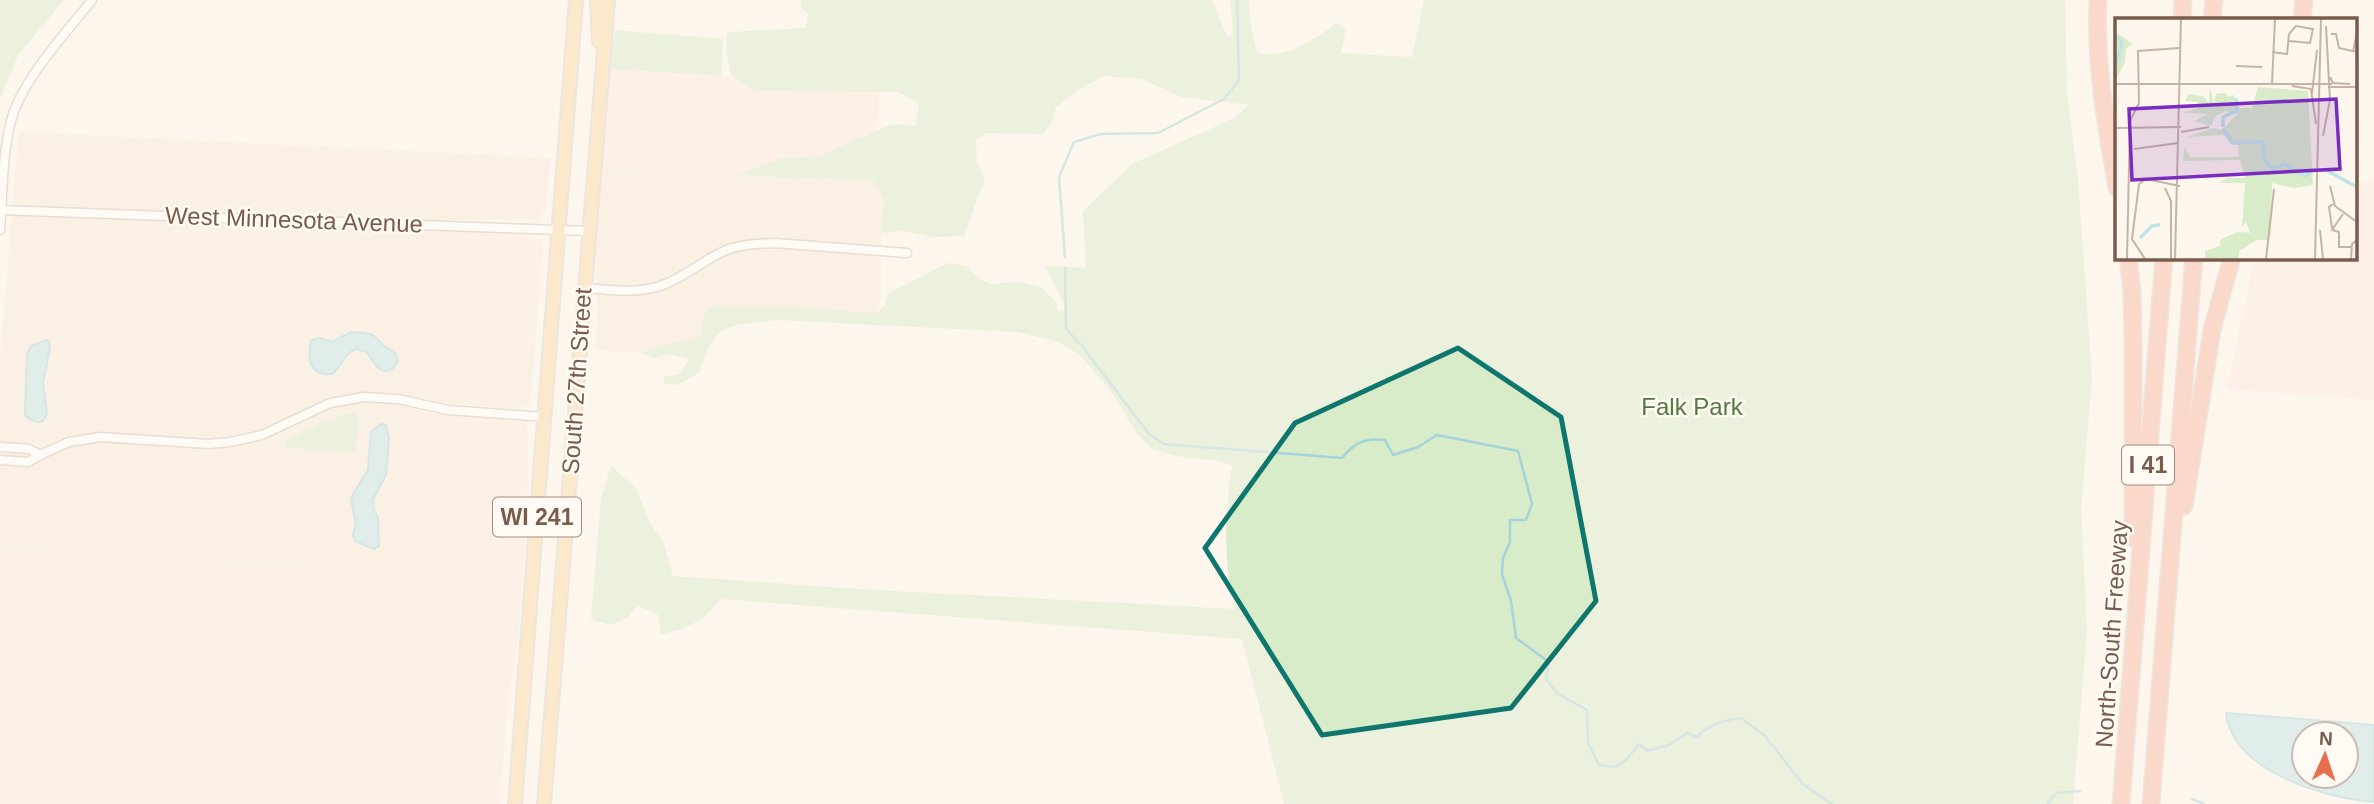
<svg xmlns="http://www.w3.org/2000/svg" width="2374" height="804" viewBox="0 0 2374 804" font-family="Arial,sans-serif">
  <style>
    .residential { fill: #f5e8da }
    .commercial { fill: #fde8e0 }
    .green { fill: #d8ecc9 }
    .water { fill: #bfe3e8; stroke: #a5d3da; stroke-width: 2; fill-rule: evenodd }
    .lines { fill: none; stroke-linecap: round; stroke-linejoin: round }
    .stream { stroke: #a5d3da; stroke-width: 2.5 }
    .street-casing { stroke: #d1beb0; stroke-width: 11 }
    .primary-casing { stroke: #dad1cd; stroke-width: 16 }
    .highway-casing { stroke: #dad1cd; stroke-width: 19 }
    .street { stroke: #fff; stroke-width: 8 }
    .primary { stroke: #fbd9a5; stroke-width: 12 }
    .highway { stroke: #f7b7a3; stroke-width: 16 }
    .marked { fill: none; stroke: #0f766e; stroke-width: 5; stroke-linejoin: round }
    .labels { text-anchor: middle; stroke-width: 5; stroke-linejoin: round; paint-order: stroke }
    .shield { fill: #fffaf3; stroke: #a28b7f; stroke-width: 2 }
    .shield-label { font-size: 23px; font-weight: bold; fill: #7a5c4d }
    .street-label { font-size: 24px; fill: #7a5c4d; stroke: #fffaf3 }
    .park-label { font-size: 24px; fill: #537a41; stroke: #fffaf3 }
    .inset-river { fill: none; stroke: #bfe3e8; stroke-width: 3.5 }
    .inset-road { fill: none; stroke: #c5b3a7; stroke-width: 2 }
    .view { fill: #7b2cbf; fill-opacity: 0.15; stroke: #7b2cbf; stroke-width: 3.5 }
    .inset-edge { fill: none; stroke: #7a5c4d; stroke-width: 3.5 }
  </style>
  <rect width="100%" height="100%" fill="#fdf6ec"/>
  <g class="residential">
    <polygon points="19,132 550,158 546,210 538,219 449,220 443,316 469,351 534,355 531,400 528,405 519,409 435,402 413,398 399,578 0,553 0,361"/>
    <polygon points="602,166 736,175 874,181 884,199 881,233 881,299 876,313 704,315 701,337 695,340 649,349 641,353 595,350 598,307 595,256"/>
  </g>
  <g class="commercial">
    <polygon points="610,69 880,86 874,181 736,175 602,166"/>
    <polygon points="2374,177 2374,400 2227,389 2255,257 2355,257 2355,187"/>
    <polygon points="449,231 513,233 540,240 543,247 534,355 469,351 443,316"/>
    <polygon points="412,409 436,414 519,421 525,424 528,432 527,517 518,641 508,697 500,804 0,804 0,553 399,578"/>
  </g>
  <g class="green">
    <polygon points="0,0 64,0 18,55 0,99"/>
    <path d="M 801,0 L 1212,0 L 1228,38 L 1233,34 L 1230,0 L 1249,0 C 1249,18 1252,34 1257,52 C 1279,63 1319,37 1336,23 L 1346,29 L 1341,53 L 1412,57 L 1424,0 L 2065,0 L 2067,94 L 2078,179 L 2092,378 L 2081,509 L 2087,631 L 2073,804 L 1284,804 L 1242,639 L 721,599 C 703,621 689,629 661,634 L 658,615 L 637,605 L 629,617 L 610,625 L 591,619 L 601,498 L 611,466 L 635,487 L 650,523 L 663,541 L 673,576 L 859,589 L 1234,609 C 1224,561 1224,515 1232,466 L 1219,461 L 1181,457 L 1153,450 L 1137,434 L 1112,393 L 1081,356 L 1060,343 L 1018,332 L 777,320 C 730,326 714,321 700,372 L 677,385 L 664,384 L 664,377 L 678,374 L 690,359 L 670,354 L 656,358 L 641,353 L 649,349 L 700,337 L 704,315 L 709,307 L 798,307 L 876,313 L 885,305 L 887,294 L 948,263 L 966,266 L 980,279 L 989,284 L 1021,282 L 1041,287 L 1057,303 L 1058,311 L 1067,310 L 1045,266 L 1086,268 L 1083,211 L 1132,164 L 1232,119 L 1249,105 L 1181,97 L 1142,79 L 1104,76 L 1078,90 L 1056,107 L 1052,123 L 1043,134 L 986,133 L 976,140 L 977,162 L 985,182 C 975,200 972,218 964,236 L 934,237 L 904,231 L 881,233 L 884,199 L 873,181 L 736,175 L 782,158 L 819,156 L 892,124 L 915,126 L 919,104 L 899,92 L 756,91 L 731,75 L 726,51 L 727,32 L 806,28 L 808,14 L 801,8 Z"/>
    <polygon points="614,30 723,39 721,76 610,69"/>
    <polygon points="355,412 359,416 356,449 352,453 287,447 285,441 320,423"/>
  </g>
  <g class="water">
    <path d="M 351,332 L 370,334 L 374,336 L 384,346 L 395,353 L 398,362 C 385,382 374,364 367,352 L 356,349 C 343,354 342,367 332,374 C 309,376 307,359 311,340 L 320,338 L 332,342 Z"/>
    <path d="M 46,340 L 49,342 L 50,347 L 43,383 L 47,414 L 42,422 C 35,422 29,421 25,415 L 27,354 L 31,346 Z"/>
    <polygon points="381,424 386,425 389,438 386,475 373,499 374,510 378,517 379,546 374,549 355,541 353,534 356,525 351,498 368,470 371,432"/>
    <path d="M 2226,713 L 2374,725 L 2374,802 C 2325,798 2233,772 2226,713 ZM 2304,734 L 2346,734 L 2346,776 L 2304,776 Z"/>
  </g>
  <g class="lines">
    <g class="stream">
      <polyline points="1065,257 1059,177 1074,142 1101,134 1158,133 1224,99 1239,80 1237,0"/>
      <path d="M 1065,268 L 1066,329 L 1082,346 L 1149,434 L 1164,444 L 1342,458 C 1355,442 1365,438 1385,440 L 1393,455 L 1418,447 L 1437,435 L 1518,451 L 1532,504 L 1526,520 L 1510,520 L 1510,542 L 1503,558 L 1502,574 L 1511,601 L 1516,638 L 1549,662 L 1546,679 L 1557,693 L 1587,710 L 1588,743 L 1599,765 L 1616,767 L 1627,759 L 1639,744 L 1647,751 L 1669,745 L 1687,733 L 1697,737 C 1710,724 1723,720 1741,718 L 1764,735 L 1803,784 L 1832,804"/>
      <polyline points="2192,799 2204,804"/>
      <polyline points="2047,804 2057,793 2080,791"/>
    </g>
    <defs>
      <g id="street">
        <polyline points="0,210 588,231"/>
        <path d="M 0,230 C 3,193 2,146 14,111 C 29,72 66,33 92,0"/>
        <path d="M 584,288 C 608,290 635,294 660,286 C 682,279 701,262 722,252 C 739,244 757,244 775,243 L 907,253"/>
        <polyline points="0,447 29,449 40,455 28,462 0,460"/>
        <polyline points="40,455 69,442 100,437 209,444 230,442 262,435 330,403 364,397 398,399 448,410 545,417"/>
      </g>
      <g id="primary">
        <polyline points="597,0 599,41"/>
        <polyline points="515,804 576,0"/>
        <polyline points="544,804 608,0"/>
      </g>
      <g id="highway">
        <path d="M 2098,0 C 2095,64 2106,125 2117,188"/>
        <polyline points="2182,19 2183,0"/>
        <polyline points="2212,19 2214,0"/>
        <polyline points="2302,19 2304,0"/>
        <polyline points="2128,257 2132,292 2133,344 2133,538"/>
        <polyline points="2184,506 2212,330 2232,257"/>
        <polyline points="2121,804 2164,257"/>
        <polyline points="2151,804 2194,257"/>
      </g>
    </defs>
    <use href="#street" class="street-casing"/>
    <use href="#primary" class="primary-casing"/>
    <use href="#highway" class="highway-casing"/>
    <use href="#street" class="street"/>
    <use href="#primary" class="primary"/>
    <use href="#highway" class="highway"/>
  </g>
  <path d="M0 0H2374V804H0ZM 1458,348 L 1561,417 L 1596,601 L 1511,708 L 1322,735 L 1205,548 L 1295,423 Z" fill="#fdf6ec" fill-opacity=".55" fill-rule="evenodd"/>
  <path class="marked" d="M 1458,348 L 1561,417 L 1596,601 L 1511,708 L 1322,735 L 1205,548 L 1295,423 Z"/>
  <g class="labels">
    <g class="shield">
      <rect x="2122" y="445.5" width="52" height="39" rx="5"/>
      <rect x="493" y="497.5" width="88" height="39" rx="5"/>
    </g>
    <g class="shield-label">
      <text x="2148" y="473">I 41</text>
      <text x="537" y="525">WI 241</text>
    </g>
    <g class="street-label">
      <text transform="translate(294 220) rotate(2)" y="8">West Minnesota Avenue</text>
      <text transform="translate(577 381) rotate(-86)" y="8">South 27th Street</text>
      <text transform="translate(2112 634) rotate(-86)" y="8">North-South Freeway</text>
    </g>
    <g class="park-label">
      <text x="1692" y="415">Falk Park</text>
    </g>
  </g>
  <g transform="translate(2115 18)">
    <rect width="242" height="242" fill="#fdf6ec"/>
    <path d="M 0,14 L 18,26 L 11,30 L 10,44 L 0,64 L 0,31 L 5,30 L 0,29 ZM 95,69 L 99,86 L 101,76 L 112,75 L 112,79 L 119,77 L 121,88 L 123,80 L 124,90 L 137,90 L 143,69 L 193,73 L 198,167 L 178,170 L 157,165 L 156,215 L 153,222 L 142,222 L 124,233 L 124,241 L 90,241 L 90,233 L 105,228 L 105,222 L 122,214 L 135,215 L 131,204 L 127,209 L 130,165 L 104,165 L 112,160 L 130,160 L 125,142 L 68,143 L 69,129 L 75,139 L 124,139 L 123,127 L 108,117 L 71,119 L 98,110 L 107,112 L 123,95 L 110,93 L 100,99 L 96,108 L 79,103 L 93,96 L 67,95 L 84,90 L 83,84 L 70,83 L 74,76 L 88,78 L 94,85 Z" fill="#d8ecc9"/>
    <path class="inset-river" d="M 0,18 L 7,24 L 0,51M 108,109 L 108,99 L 122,93 L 121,80M 108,110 L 117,125 L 148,124 L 149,140 L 157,151 L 169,146 L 190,158 L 199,151M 209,151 L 242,169M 25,220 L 37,208 L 45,207"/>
    <path class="inset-road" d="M 174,16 L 181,8 L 198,11 L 195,25 L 174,23M 216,16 L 221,16 L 224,30 L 242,34M 157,34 L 172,36 L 174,16M 238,34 L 242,13M 121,48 L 147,49M 215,59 L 218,65 L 235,66M 0,66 L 217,66M 157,66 L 160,0M 177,68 L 196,71 L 201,106M 213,69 L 242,69M 197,75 L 202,32M 0,110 L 66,109M 66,114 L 94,109M 208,118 L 215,82 L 211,8M 19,131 L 63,125M 24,166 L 17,221 L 30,241M 24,166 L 31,161 L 65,168M 215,168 L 220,188 L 242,204M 50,170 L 56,183 L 56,241M 228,196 L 217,212 L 224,214 L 224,229 L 236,229M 217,210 L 214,189 L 218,186M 205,212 L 208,241M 12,241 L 15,103 L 24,85 L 23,33 L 64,30M 60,241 L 66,0M 151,241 L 159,171M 200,241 L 206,0M 236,241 L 237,226 L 242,222"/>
    <path class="view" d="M 221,81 L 225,151 L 17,162 L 14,91 Z"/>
    <rect width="242" height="242" class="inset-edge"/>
  </g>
  <g transform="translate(2325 755) rotate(3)"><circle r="33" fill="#fffaf3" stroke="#cabbb1" stroke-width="2"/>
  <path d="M0-5L12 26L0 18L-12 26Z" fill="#e76f51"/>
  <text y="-10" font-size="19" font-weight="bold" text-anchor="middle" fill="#7a5c4d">N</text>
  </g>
</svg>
